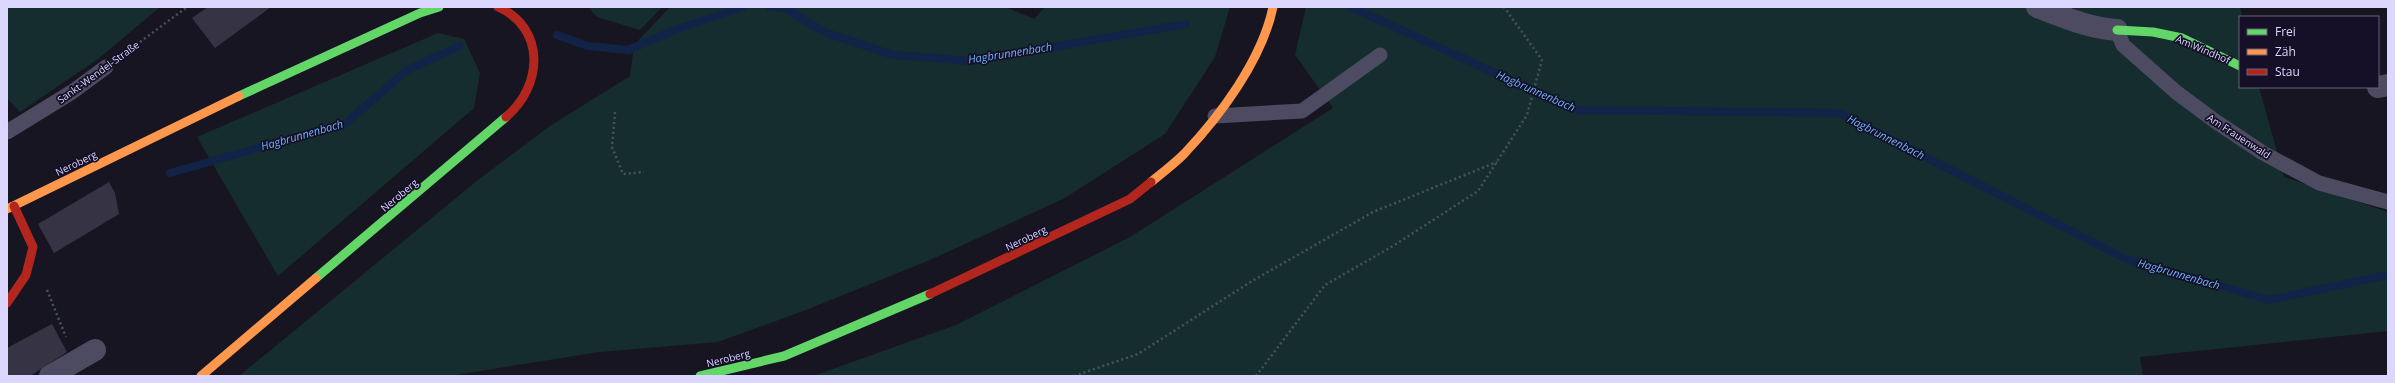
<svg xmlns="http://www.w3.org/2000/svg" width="2395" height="383" viewBox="0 0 2395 383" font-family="'Open Sans',sans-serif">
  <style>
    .green { fill: #152d2e }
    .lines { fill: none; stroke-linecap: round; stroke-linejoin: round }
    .stream { stroke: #112447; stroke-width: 8 }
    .building { fill: #363344 }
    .path { stroke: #475261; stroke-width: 2.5; stroke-dasharray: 2 3; stroke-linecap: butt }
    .lane { stroke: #4c4b62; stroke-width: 15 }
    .street { stroke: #4c4b62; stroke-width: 22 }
    .fast { stroke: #63d668; stroke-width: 9 }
    .slow { stroke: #ff974d; stroke-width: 9 }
    .jam { stroke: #b3261e; stroke-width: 9 }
    .labels { text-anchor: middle; stroke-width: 3.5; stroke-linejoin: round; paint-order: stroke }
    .street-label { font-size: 10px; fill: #dcd7fe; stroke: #151027 }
    .water-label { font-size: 11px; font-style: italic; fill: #69b5fa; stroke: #151027 }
  </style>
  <rect width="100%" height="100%" fill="#181522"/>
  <g class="green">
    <polygon points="7,7 160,7 98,59 20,112 7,98"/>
    <polygon points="588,7 662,7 640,30 597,17"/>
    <polygon points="670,7 1005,7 1034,19 1045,7 1230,7 1215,57 1165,134 1063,199 930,260 806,310 718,342 599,352 449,376 239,376 478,180 550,126 630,76 634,45"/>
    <polygon points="1306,7 2240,7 2242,17 2240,17 2240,87 2259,87 2284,177 2388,212 2388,331 2140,357 2143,376 813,376 956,325 1130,237 1333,108 1295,55"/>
    <polygon points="438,33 464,39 480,73 474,108 278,276 197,137"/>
  </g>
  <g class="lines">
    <g class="stream">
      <polyline points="770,7 785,8 824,32 893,55 972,61 1186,24"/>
      <polyline points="1351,7 1576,110 1839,113 2126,259 2269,300 2388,275"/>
      <polyline points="557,35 588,46 628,50 675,30 743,7"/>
      <polyline points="170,173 346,123 407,70 460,46"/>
    </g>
  </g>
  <g class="building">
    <polygon points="208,7 271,7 215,48 192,18"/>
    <polygon points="109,182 115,193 119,214 54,253 38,224"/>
    <polygon points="52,324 67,352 30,376 7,376 7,348"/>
  </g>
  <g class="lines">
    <g class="path">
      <polyline points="124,54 187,7"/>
      <polyline points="615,112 612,147 623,174 644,172"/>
      <polyline points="47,290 66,337"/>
      <polyline points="1074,376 1138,354 1252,281 1373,212 1497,162"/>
      <polyline points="1256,376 1325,285 1393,246 1478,191 1527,115 1542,60 1504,7"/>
    </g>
    <g class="lane">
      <polyline points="2117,30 2123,45 2176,92 2215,121 2263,153 2319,183 2388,202"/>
      <polyline points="1215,116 1302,111 1380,55"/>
      <polyline points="7,132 72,92 106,67"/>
    </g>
    <g class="street">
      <path d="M 2037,7 C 2064,17 2088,28 2117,30"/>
      <polyline points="2378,87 2388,85"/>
      <polyline points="50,376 95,350"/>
    </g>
    <g class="fast">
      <polyline points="2117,30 2153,32 2182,38 2240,66"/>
      <polyline points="239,96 420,13 439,7"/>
      <polyline points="316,278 506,117"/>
      <polyline points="700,376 784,356 930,294"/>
    </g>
    <g class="slow">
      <path d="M 1151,182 C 1162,173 1174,164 1184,154 C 1220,116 1262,60 1273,7"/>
      <polyline points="7,209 239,96"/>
      <polyline points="201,376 316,278"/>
    </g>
    <g class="jam">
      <path d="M 498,7 C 546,28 543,86 506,117"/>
      <polyline points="930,294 1130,199 1151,182"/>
      <polyline points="7,303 26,275 33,247 14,206"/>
    </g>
  </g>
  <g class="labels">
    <g class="street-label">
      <text transform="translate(2203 49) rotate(23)" y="4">Am Windhof</text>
      <text transform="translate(98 72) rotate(-36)" y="4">Sankt-Wendel-Straße</text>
      <text transform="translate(2239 136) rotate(33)" y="4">Am Frauenwald</text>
      <text transform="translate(76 163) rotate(-26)" y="4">Neroberg</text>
      <text transform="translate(399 195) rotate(-40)" y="4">Neroberg</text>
      <text transform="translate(1026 238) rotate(-26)" y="4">Neroberg</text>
      <text transform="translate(728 358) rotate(-14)" y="4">Neroberg</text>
    </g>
    <g class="water-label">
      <text transform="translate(1010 53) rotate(-9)" y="4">Hagbrunnenbach</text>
      <text transform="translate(1536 91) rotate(24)" y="4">Hagbrunnenbach</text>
      <text transform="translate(302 135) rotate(-16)" y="4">Hagbrunnenbach</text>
      <text transform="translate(1886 137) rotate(27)" y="4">Hagbrunnenbach</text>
      <text transform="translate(2179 274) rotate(16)" y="4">Hagbrunnenbach</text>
    </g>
  </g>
  <rect width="2395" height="383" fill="none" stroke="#dcd7fe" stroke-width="16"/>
  <rect x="2239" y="16" width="140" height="72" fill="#151027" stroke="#65607d"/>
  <rect x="2247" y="29" width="20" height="6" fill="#63d668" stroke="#65607d"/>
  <text x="2275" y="36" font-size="12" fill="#dcd7fe">Frei</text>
  <rect x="2247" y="49" width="20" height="6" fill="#ff974d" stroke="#65607d"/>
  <text x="2275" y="56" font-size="12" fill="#dcd7fe">Zäh</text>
  <rect x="2247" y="69" width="20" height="6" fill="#b3261e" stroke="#65607d"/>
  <text x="2275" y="76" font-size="12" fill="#dcd7fe">Stau</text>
</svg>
